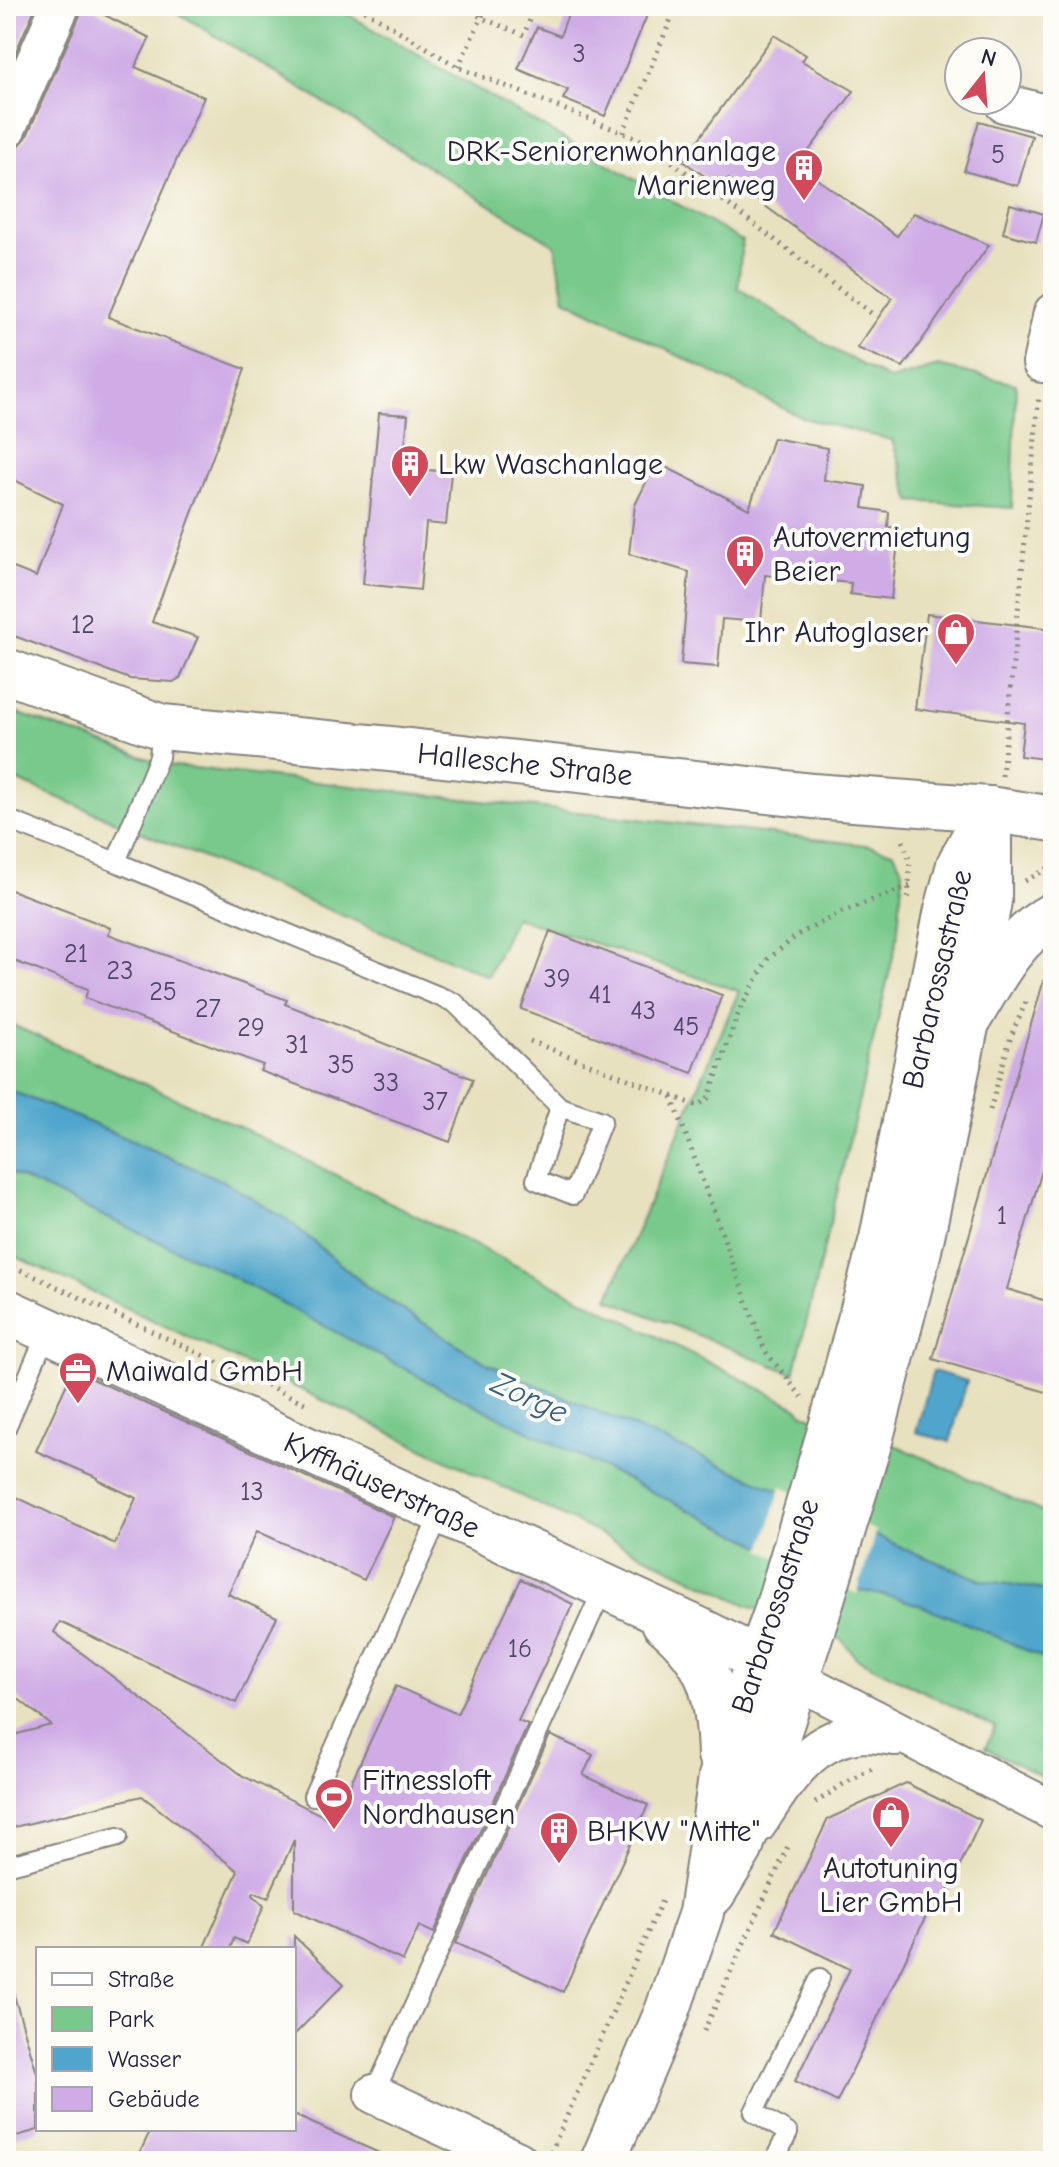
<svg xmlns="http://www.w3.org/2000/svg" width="1059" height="2167" viewBox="0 0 1059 2167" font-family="'Comic Neue',sans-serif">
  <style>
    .green { fill: #78c98b; stroke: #4d7663; stroke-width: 2 }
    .water { fill: #4fa5cb; stroke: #386483; stroke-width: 2 }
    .pier { fill: #e8e1bf }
    .building { fill: #cface6 }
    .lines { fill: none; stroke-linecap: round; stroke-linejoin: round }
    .lane-casing { stroke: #85827d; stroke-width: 22 }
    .street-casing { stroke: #85827d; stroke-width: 42 }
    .secondary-casing { stroke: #85827d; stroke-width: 48 }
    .primary-casing { stroke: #85827d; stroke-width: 48 }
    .path { stroke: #85827d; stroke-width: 5; stroke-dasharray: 2 6; stroke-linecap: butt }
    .lane { stroke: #fff; stroke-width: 18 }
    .street { stroke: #fff; stroke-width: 38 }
    .secondary { stroke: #fff; stroke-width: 44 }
    .primary { stroke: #fff; stroke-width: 44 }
    .labels { text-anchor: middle; stroke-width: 8; stroke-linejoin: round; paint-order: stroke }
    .number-label { font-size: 26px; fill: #4d4466 }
    .poi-label { font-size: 30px; fill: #22223b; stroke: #fdfcf7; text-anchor: start }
    .street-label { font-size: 30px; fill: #22223b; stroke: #fdfcf7 }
    .water-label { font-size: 32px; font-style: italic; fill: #365d7c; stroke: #fdfcf7 }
  </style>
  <rect width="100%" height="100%" fill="#fdfcf7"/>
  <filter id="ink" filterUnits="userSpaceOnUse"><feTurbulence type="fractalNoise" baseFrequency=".0125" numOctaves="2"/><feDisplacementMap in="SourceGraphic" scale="16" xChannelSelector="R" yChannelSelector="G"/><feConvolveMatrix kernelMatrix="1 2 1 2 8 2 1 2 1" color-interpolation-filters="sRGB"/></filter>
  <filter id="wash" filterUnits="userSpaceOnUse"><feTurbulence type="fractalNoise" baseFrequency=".006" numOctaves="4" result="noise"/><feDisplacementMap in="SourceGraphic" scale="32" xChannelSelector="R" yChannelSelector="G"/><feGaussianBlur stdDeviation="1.8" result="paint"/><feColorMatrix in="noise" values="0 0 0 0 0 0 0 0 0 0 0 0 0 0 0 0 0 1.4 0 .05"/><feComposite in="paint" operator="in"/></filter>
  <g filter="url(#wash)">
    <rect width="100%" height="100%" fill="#e8e1bf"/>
    <g class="green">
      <polygon points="167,6 333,6 742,241 738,288 834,350 890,380 938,366 1016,384 1012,508 911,501 892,440 803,418 565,299 555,245"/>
      <polygon points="8,710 166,765 866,845 894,852 903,871 897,940 794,1374 608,1299 739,991 515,917 488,976 6,776 6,715"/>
      <polygon points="6,1022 244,1129 797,1407 804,1414 902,1448 1053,1517 1053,1591 981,1580 905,1549 776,1489 488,1364 369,1288 289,1221 223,1181 79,1118 6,1089"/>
      <path d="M 6,1171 L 214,1267 L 433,1384 L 754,1542 L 852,1588 C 868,1594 885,1594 901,1599 C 954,1616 1003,1639 1053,1663 L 1053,1782 L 985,1748 L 995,1727 L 856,1658 L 842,1640 L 745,1604 L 287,1383 L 6,1252 Z"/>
    </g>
    <g class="water">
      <path d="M 6,1089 L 79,1118 L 223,1181 L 289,1221 L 369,1289 L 488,1364 L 776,1489 L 905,1549 L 981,1580 L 1053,1591 L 1053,1663 C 1003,1639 954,1616 901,1599 C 885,1594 868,1594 852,1588 L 754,1542 L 433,1384 L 214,1267 L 6,1171 Z"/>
      <polygon points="933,1371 967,1381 950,1442 916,1432"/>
    </g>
    <polygon class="pier" points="781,1487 876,1531 857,1594 762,1550"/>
    <g id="blocks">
      <g class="building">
        <polygon points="6,6 36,6 6,74"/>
        <polygon points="82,6 87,6 150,38 135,67 204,97 108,317 245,369 152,622 198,637 180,678 173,682 130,679 6,633 6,565 36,577 63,504 6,476 6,151 18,147 26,138 80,15"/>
        <polygon points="571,6 651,6 605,116 563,99 568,90 518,69 537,27 560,36"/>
        <polygon points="774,35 806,55 802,61 854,91 798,165 897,236 914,213 989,245 903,367 857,348 892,298 728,179 722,188 683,161"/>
        <polygon points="979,121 1032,136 1018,186 964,171"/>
        <polygon points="1010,204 1044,214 1036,242 1003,233"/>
        <polygon points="379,413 408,415 403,468 451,472 446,525 426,523 420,590 363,584"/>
        <polygon points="773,438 827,448 824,480 866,486 863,508 889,512 888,527 900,528 891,599 850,594 851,583 765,575 761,622 722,619 718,667 681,664 689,572 629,554 635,505 656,462 749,509"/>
        <polygon points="927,614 1053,629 1053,760 1020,756 1024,723 915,709"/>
        <polygon points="6,888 111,928 108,934 287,1000 285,1004 473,1079 450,1142 260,1071 263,1065 85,998 88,989 6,958"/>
        <polygon points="550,931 722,995 692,1073 521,1009"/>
        <polygon points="1046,973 1053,974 1053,1133 1007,1289 1053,1303 1053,1394 933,1359"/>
        <polygon points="73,1370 394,1517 364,1580 257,1531 228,1594 277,1617 236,1703 60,1622 54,1632 243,1776 333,1821 396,1686 457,1714 521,1579 573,1604 518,1721 528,1725 434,1933 419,1926 403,1961 294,1910 294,1840 268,1898 254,1892 253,1895 264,1906 247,1944 234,1938 230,1949 203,1949 238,1871 142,1796 6,1829 6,1737 51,1725 6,1689 6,1492 115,1544 136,1498 98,1480 98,1478 36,1451"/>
        <polygon points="550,1735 593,1755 583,1775 648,1805 563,1992 456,1943"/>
        <polygon points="906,1783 981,1820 939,1911 931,1906 837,2102 795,2081 850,1969 774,1932 828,1819"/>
        <polygon points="294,1936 344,1984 294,2035"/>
        <polygon points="13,1992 38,2077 38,2130 6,2139 6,1993"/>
        <polygon points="294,2115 397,2161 136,2161 151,2129 294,2129"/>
      </g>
    </g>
  </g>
  <g filter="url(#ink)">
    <use href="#blocks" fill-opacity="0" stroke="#85827d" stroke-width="2"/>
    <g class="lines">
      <defs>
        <g id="lane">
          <polyline points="162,727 159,757 116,862 455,1003 560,1107 536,1180 573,1195 602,1121 560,1107"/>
          <polyline points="6,819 116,862"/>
          <polyline points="6,1428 48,1330"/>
          <polyline points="313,1796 441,1512"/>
          <polyline points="6,1866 118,1837"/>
          <polyline points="374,2094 604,1587"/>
          <polyline points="774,2161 788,2133 754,2112 820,1978"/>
        </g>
        <g id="street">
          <polyline points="1004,103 1053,116"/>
          <polyline points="6,129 60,6"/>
          <polyline points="1042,363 1053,313"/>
          <polyline points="796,1679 1053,1811"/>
          <path d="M 757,1824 C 784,1783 810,1736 864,1733 C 875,1733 886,1735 896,1736"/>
          <polyline points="374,2094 518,2161"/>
        </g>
        <g id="secondary">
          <polyline points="989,809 1053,819"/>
          <path d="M 968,1020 C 992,981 1012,937 1053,915"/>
        </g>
        <g id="primary">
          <polyline points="6,671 162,727 390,749 813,796 989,809"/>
          <polyline points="6,1311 695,1628 784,1672"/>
          <path d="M 664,1622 C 712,1662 718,1696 720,1755"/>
          <polyline points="713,1893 740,1849 818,1612 871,1437 919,1250 967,1022 989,901 989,815"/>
          <polyline points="603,2161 667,2012 701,1913 721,1777 752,1679 775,1616 832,1424 882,1239 946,914 959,865 989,809"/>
        </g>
      </defs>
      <use href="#lane" class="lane-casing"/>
      <use href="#street" class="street-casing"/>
      <use href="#secondary" class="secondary-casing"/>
      <use href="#primary" class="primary-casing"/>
      <g class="path">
        <polyline points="358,6 458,67 646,142 871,313"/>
        <polyline points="465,6 482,18 524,35 535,6"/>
        <polyline points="458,67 487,6"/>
        <polyline points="623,133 674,12 728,6"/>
        <polyline points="1002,776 1039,396"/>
        <polyline points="903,841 910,862 908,902"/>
        <polyline points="1025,881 1047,869 1053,868"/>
        <polyline points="530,1041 698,1106 709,1097 739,1011 768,959 799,934 844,911 910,886"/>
        <polyline points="672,1097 765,1351 802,1397"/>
        <polyline points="990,1110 1011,1036 1026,1002"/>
        <polyline points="6,1263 309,1405"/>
        <polyline points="815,1803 842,1785 872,1769"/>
        <polyline points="704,2031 789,1844"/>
        <polyline points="551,2152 663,1898"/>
      </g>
      <use href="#lane" class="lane"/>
      <use href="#street" class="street"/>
      <use href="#secondary" class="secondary"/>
      <use href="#primary" class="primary"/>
    </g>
  </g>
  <defs>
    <symbol id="building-pin" viewBox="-11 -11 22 30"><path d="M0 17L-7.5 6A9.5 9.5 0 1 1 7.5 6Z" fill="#d1495b" stroke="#fdfcf7"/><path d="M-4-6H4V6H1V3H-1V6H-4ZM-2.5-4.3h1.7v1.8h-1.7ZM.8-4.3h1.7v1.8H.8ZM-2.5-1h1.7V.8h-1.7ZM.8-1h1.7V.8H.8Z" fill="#fff"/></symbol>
    <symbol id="shop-pin" viewBox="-11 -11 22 30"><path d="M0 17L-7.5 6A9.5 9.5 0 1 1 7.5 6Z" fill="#d1495b" stroke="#fdfcf7"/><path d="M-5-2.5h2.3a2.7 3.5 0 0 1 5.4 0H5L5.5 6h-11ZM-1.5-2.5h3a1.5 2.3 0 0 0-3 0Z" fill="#fff"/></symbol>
    <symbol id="office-pin" viewBox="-11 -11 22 30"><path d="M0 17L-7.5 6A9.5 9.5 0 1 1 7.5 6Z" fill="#d1495b" stroke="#fdfcf7"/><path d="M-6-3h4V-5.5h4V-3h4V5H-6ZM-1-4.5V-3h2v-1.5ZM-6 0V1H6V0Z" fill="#fff"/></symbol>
    <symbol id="stadium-pin" viewBox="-11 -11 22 30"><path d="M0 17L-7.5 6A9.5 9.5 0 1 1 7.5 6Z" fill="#d1495b" stroke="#fdfcf7"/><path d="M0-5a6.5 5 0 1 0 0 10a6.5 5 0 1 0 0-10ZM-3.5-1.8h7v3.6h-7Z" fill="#fff"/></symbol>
  </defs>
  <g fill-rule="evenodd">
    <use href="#building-pin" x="782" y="146" width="44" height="60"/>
    <use href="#building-pin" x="388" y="442" width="44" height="60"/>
    <use href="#building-pin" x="723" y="532" width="44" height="60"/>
    <use href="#shop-pin" x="934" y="610" width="44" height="60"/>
    <use href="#office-pin" x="56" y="1349" width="44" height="60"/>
    <use href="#stadium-pin" x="312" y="1775" width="44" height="60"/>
    <use href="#shop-pin" x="869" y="1793" width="44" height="60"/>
    <use href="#building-pin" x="537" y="1809" width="44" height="60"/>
  </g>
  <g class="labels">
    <g class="number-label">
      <text x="579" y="62">3</text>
      <text x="998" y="163">5</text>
      <text x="83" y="633">12</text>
      <text x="76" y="962">21</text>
      <text x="120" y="979">23</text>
      <text x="557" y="987">39</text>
      <text x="163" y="1000">25</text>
      <text x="600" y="1003">41</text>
      <text x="208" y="1017">27</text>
      <text x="643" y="1019">43</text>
      <text x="686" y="1035">45</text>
      <text x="251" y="1036">29</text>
      <text x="297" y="1053">31</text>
      <text x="341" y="1073">35</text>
      <text x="386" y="1091">33</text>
      <text x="435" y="1110">37</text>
      <text x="1002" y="1224">1</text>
      <text x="252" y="1500">13</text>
      <text x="520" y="1657">16</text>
    </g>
    <g class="poi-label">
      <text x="776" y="161" text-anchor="end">DRK-Seniorenwohnanlage<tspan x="776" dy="34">Marienweg</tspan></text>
      <text x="438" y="474">Lkw Waschanlage</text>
      <text x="773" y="547">Autovermietung<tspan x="773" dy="34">Beier</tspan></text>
      <text x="928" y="642" text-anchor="end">Ihr Autoglaser</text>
      <text x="106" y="1381">Maiwald GmbH</text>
      <text x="362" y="1790">Fitnessloft<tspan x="362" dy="34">Nordhausen</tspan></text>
      <text x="587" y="1841">BHKW "Mitte"</text>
      <text x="891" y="1878" text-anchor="middle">Autotuning<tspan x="891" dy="34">Lier GmbH</tspan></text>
    </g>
    <g class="street-label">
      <text transform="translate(525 764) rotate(6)" y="10">Hallesche Straße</text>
      <text transform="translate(937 979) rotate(-77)" y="10">Barbarossastraße</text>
      <text transform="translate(382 1485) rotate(25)" y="10">Kyffhäuserstraße</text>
      <text transform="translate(775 1606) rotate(-72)" y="10">Barbarossastraße</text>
    </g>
    <g class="water-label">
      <text transform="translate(530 1397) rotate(25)" y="11">Zorge</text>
    </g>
  </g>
  <rect width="1059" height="2167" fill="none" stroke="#fdfcf7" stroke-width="32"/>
  <rect x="36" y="1947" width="260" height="184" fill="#fdfcf7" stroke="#a5a5ac" stroke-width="2"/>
  <rect x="52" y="1973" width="40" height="12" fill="#ffffff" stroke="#a5a5ac" stroke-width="2"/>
  <text x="108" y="1987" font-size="24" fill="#22223b">Straße</text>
  <rect x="52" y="2007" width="40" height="24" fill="#78c98b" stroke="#a5a5ac" stroke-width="2"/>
  <text x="108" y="2027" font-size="24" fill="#22223b">Park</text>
  <rect x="52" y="2047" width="40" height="24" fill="#4fa5cb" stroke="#a5a5ac" stroke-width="2"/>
  <text x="108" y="2067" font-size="24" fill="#22223b">Wasser</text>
  <rect x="52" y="2087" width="40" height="24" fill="#cface6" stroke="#a5a5ac" stroke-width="2"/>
  <text x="108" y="2107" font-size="24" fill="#22223b">Gebäude</text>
  <g transform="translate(983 76) rotate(17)"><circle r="38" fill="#fdfcf7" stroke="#a5a5ac" stroke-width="2"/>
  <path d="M0-6L14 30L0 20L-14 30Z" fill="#d1495b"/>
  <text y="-12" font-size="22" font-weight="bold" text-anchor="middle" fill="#22223b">N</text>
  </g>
</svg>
